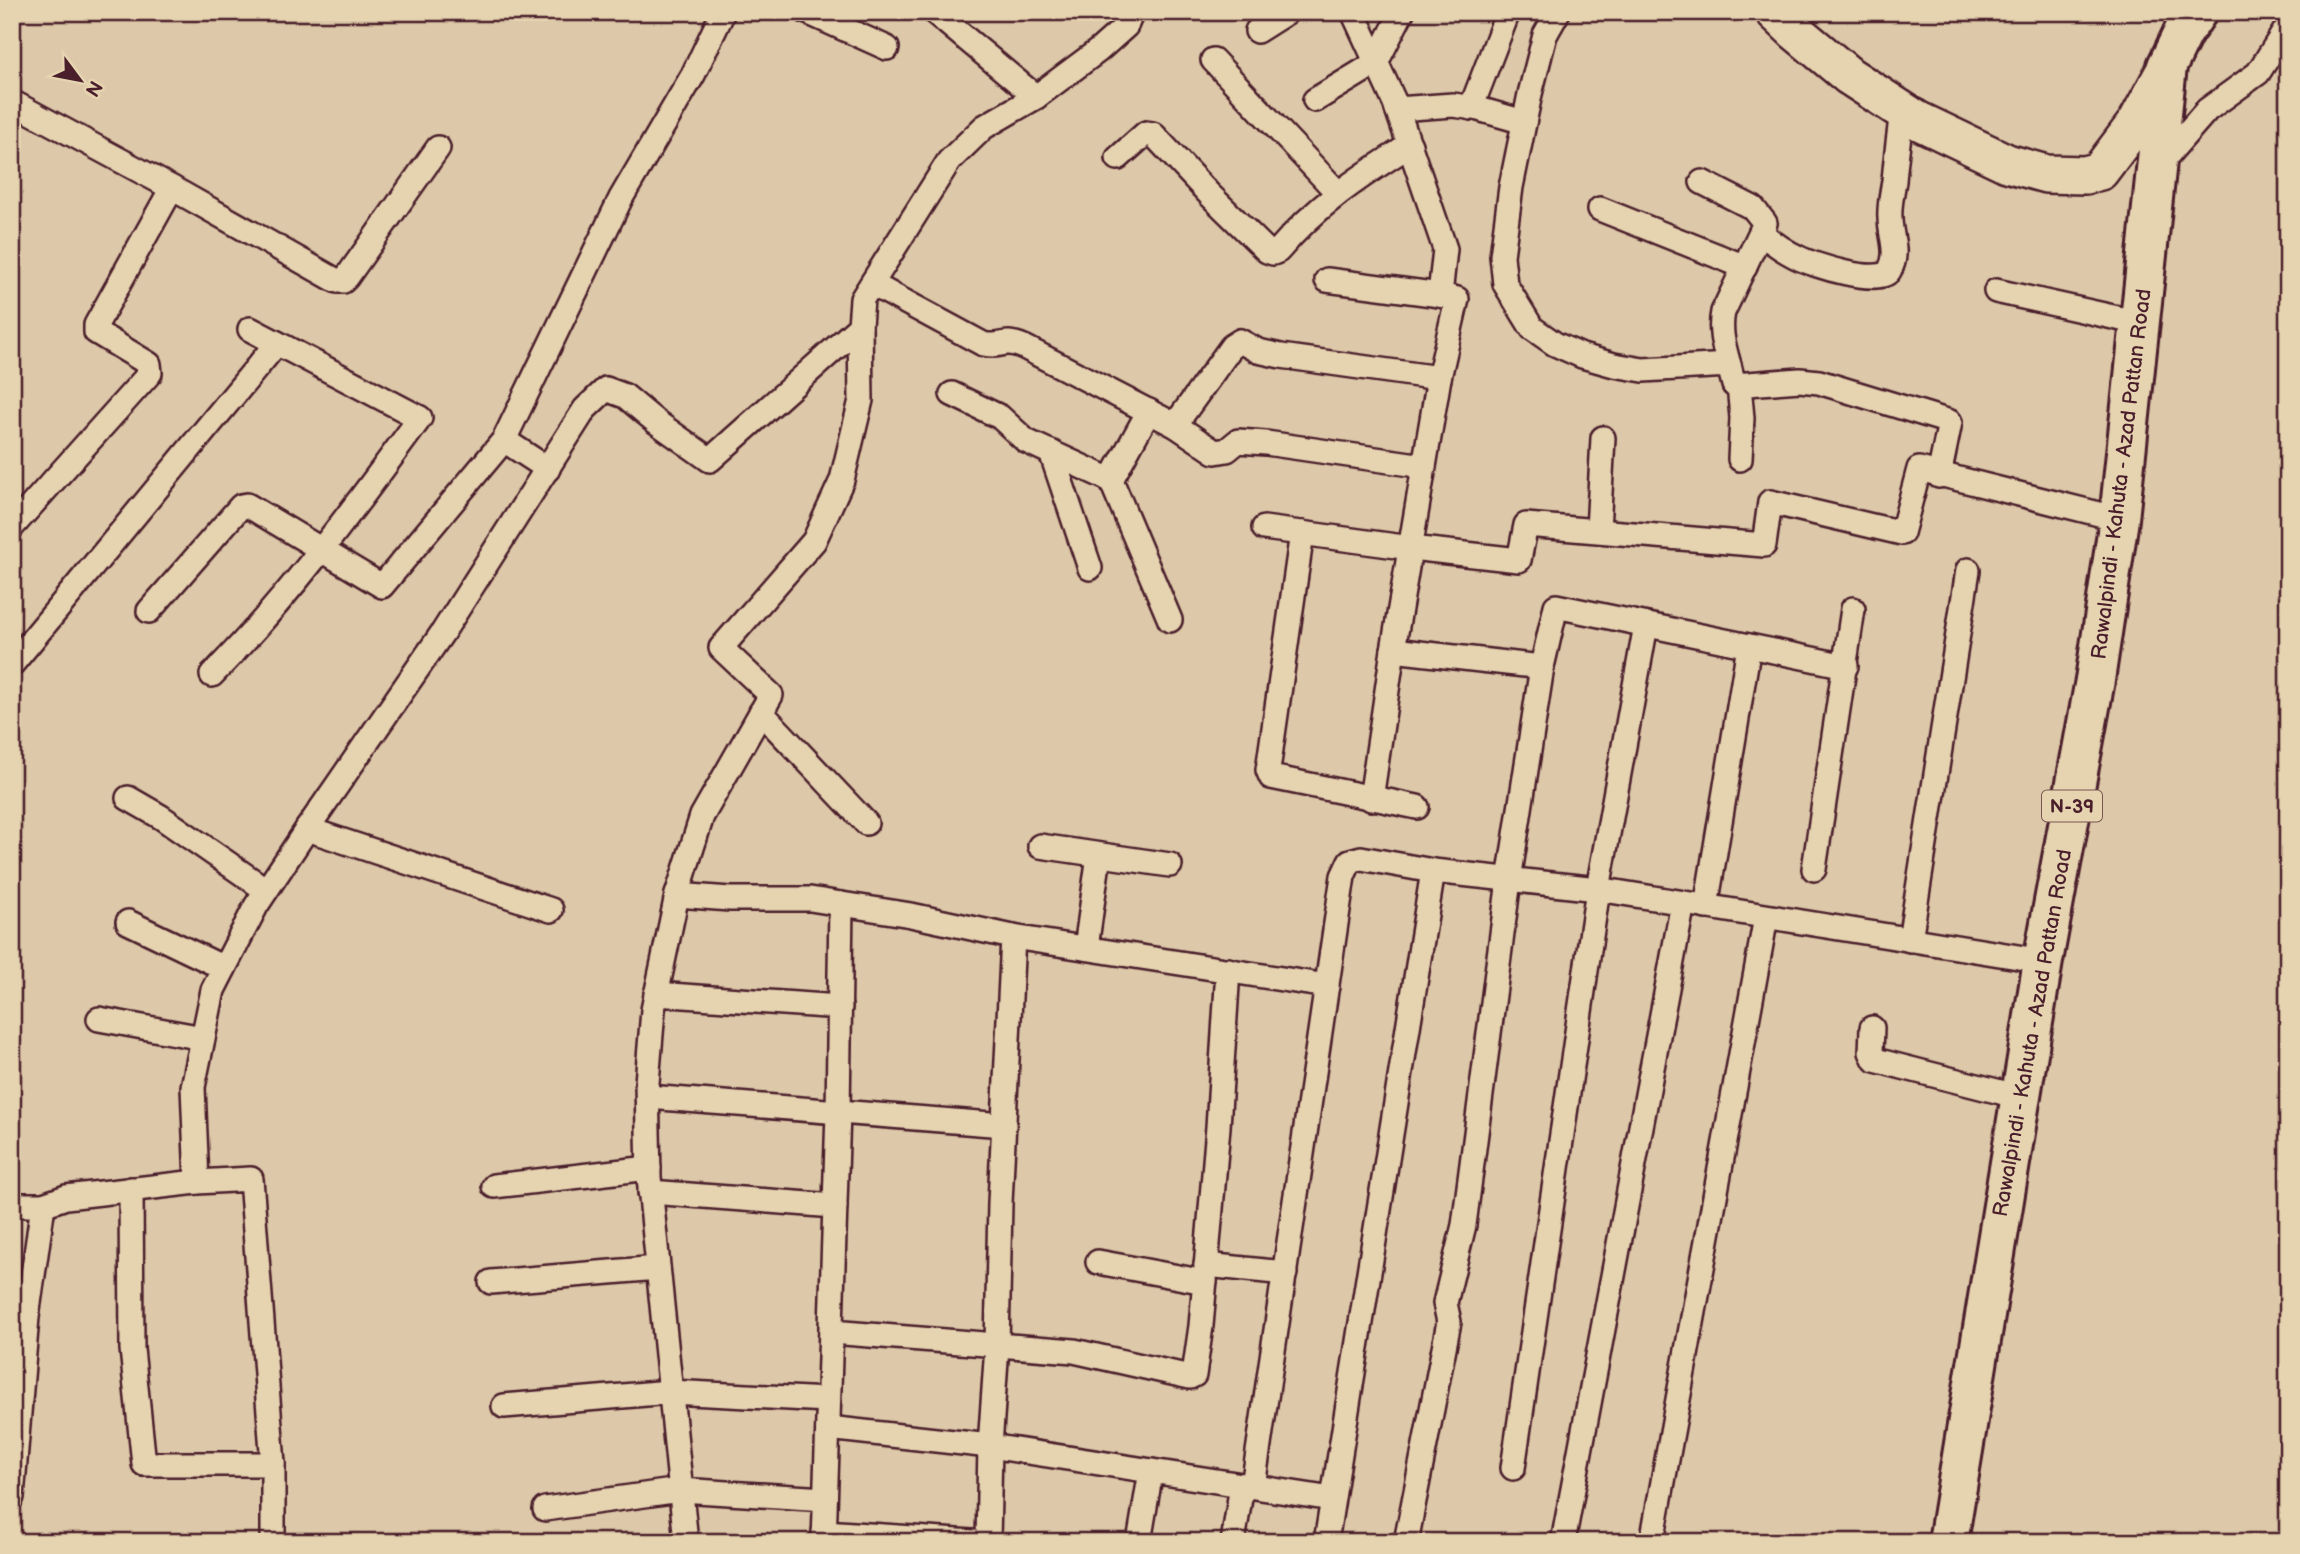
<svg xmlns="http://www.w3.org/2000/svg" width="2300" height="1554" viewBox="0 0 2300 1554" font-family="'Balsamiq Sans',sans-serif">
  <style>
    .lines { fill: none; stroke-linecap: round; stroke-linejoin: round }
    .street-casing { stroke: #4a1f2b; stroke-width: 28 }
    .primary-casing { stroke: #4a1f2b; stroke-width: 42 }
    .highway-casing { stroke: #4a1f2b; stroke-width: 44 }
    .street { stroke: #e6d4b1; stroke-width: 23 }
    .primary { stroke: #e6d4b1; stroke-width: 37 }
    .highway { stroke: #e6d4b1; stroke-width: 38 }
    .labels { text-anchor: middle; stroke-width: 5; stroke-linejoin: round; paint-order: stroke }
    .shield { fill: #e6d4b1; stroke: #795553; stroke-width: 2 }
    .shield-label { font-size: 19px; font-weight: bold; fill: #4a1f2b }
    .street-label { font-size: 21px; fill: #4a1f2b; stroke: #e6d4b1 }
  </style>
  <rect width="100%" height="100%" fill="#ddc9a9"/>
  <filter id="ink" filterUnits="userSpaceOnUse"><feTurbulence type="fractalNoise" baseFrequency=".0143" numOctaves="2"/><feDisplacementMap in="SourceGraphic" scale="14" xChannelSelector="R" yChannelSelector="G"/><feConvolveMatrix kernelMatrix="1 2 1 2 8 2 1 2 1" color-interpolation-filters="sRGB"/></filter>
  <g filter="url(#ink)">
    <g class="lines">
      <defs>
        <g id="street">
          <polyline points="807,12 887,48"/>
          <polyline points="934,12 1036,97"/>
          <polyline points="1353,12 1395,103 1445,249 1440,295 1457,299 1439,378 1393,650 1371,799"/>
          <polyline points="1558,12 1545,35 1530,94 1511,187 1502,256 1505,284 1532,328 1555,344 1582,356 1614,365 1643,370 1729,365 1734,385 1800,380 1819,382 1950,422 1939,476"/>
          <polyline points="1257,31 1287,12"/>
          <polyline points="1213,60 1338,193"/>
          <polyline points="1315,100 1376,63 1402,12"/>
          <polyline points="12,102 172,188 337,281 343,281 347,277 438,148"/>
          <polyline points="1471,108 1508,12"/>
          <polyline points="1397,109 1453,105 1475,108 1524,122"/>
          <path d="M 1118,158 L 1146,133 L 1153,134 L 1210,195 L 1267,251 L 1273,253 L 1278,251 C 1317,205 1359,177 1410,145"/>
          <polyline points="2158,166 2207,110 2258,73 2288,26"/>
          <path d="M 1702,182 L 1753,208 L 1765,223 L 1723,312 C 1719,331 1724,347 1729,365"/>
          <polyline points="1600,209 1745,267"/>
          <path d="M 1761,233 C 1772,242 1784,251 1797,257 C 1812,265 1879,286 1889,271 C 1900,254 1890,236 1890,218 C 1889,206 1892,193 1894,181 C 1896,157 1899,134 1902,111"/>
          <polyline points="1327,280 1440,295"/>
          <path d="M 872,284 L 983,344 C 1002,349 1001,337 1024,347 L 1175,425 L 1215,452 L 1227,450 L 1238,441 L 1266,443 L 1424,466"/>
          <polyline points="1996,291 2140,323"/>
          <polyline points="1739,385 1742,418 1740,459"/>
          <polyline points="952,394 1000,417 1026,441 1111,480"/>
          <polyline points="1149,411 1111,480 1170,620"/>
          <polyline points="1175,425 1232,346 1240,341 1258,351 1281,356 1439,378"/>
          <polyline points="504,440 621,198 693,75 723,12"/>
          <polyline points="1051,452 1090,568"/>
          <polyline points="12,527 150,373 149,364 96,332 96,325 172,188"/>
          <polyline points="1264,528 1411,548 1519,560 1526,525 1764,545 1770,502 1902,533 1919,469 2119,519"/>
          <polyline points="1598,530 1603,438"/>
          <polyline points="1302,533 1268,770 1271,777 1417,807"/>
          <polyline points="149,611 241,506 247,505 382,586 504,440 548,469"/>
          <polyline points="1393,650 1542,667 1556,606 1846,666"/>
          <polyline points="13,663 277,343"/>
          <path d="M 212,675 C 291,595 354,508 420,418 L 250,329"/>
          <polyline points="761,712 866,823"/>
          <polyline points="128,798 161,817 266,890"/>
          <polyline points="307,829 551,910"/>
          <polyline points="1040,846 1170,865"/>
          <polyline points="1814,869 1853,609"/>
          <polyline points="677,895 730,899 810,899 911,915 1013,937 1327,986"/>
          <polyline points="1706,907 1749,646"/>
          <polyline points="128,922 224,968"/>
          <polyline points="1910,940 1968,570"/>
          <polyline points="1086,948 1099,855"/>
          <polyline points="656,994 840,1007"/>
          <polyline points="99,1019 203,1038"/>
          <polyline points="1872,1028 1871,1052 1875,1060 2020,1097"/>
          <polyline points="648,1097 1004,1125"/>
          <polyline points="197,1182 251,1179 273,1464 273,1542"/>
          <polyline points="494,1186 649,1168"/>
          <polyline points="131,1189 132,1349 144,1464 273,1464"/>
          <polyline points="650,1192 835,1206"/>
          <polyline points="12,1205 43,1205 66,1197 197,1182 193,1087 213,990 256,906 307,829 443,632 585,409 606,389 625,396 655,421 710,460 860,326 862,299 949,161 984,127 1036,97 1099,50 1126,26 1132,12"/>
          <polyline points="1098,1262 1205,1282"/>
          <polyline points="1206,1265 1285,1273"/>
          <polyline points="491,1282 658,1268"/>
          <polyline points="831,1332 1074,1351 1190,1377 1194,1375 1201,1326 1218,1127 1228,970"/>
          <polyline points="504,1406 670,1392 828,1400"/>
          <polyline points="828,1428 990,1446 1332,1499"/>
          <polyline points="1513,1468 1598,889 1646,625"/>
          <polyline points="1253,1486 1343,876 1350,861 1361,858 1433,871 1598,889 2043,961"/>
          <polyline points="12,1497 27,1317 43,1205"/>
          <polyline points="545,1509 680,1490 825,1499"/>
          <polyline points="824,1532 973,1542"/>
          <polyline points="686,1542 649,1177 647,1083 653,1010 677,895 702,816 771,695 721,648 814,541 842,480 861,400 860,326"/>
          <polyline points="824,1542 838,1112 841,904"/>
          <polyline points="988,1542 990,1446 997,1346 1000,1203 1013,937"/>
          <polyline points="1139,1542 1151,1471"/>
          <polyline points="1233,1542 1242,1485"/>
          <polyline points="1326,1542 1433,871"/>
          <polyline points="1406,1542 1449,1322 1445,1303 1464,1225 1509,880 1542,667"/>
          <polyline points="1563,1542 1683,903"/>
          <polyline points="1652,1542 1766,917"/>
        </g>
        <polyline id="primary" points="1775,12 1795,31 1849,76 1917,120 2007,163 2046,174 2085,175 2100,171 2137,122 2166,69"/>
        <polyline id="highway" points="1948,1542 2043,961 2095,680 2119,519 2167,66 2183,33 2197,12"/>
      </defs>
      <use href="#street" class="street-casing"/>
      <use href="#primary" class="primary-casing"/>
      <use href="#highway" class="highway-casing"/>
      <use href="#street" class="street"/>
      <use href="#primary" class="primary"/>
      <use href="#highway" class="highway"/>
    </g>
  </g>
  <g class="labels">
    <rect class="shield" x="2042" y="790.5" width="60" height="31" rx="5"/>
    <g class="shield-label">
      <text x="2072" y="813">N-39</text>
    </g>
    <g class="street-label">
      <text transform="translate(2121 474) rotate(-83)" y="7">Rawalpindi - Kahuta - Azad Pattan Road</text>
      <text transform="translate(2032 1033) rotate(-80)" y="7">Rawalpindi - Kahuta - Azad Pattan Road</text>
    </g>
  </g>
  <rect width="2300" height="1554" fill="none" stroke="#e6d4b1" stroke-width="42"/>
  <rect x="21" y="21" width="2258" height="1512" fill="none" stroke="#4a1f2b" stroke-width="2.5" filter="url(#ink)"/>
  <g transform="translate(80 80) rotate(122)" stroke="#e6d4b1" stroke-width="5" paint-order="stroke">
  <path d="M0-5L12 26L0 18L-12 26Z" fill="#4a1f2b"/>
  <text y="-10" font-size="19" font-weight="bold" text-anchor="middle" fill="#4a1f2b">N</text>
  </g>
</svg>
